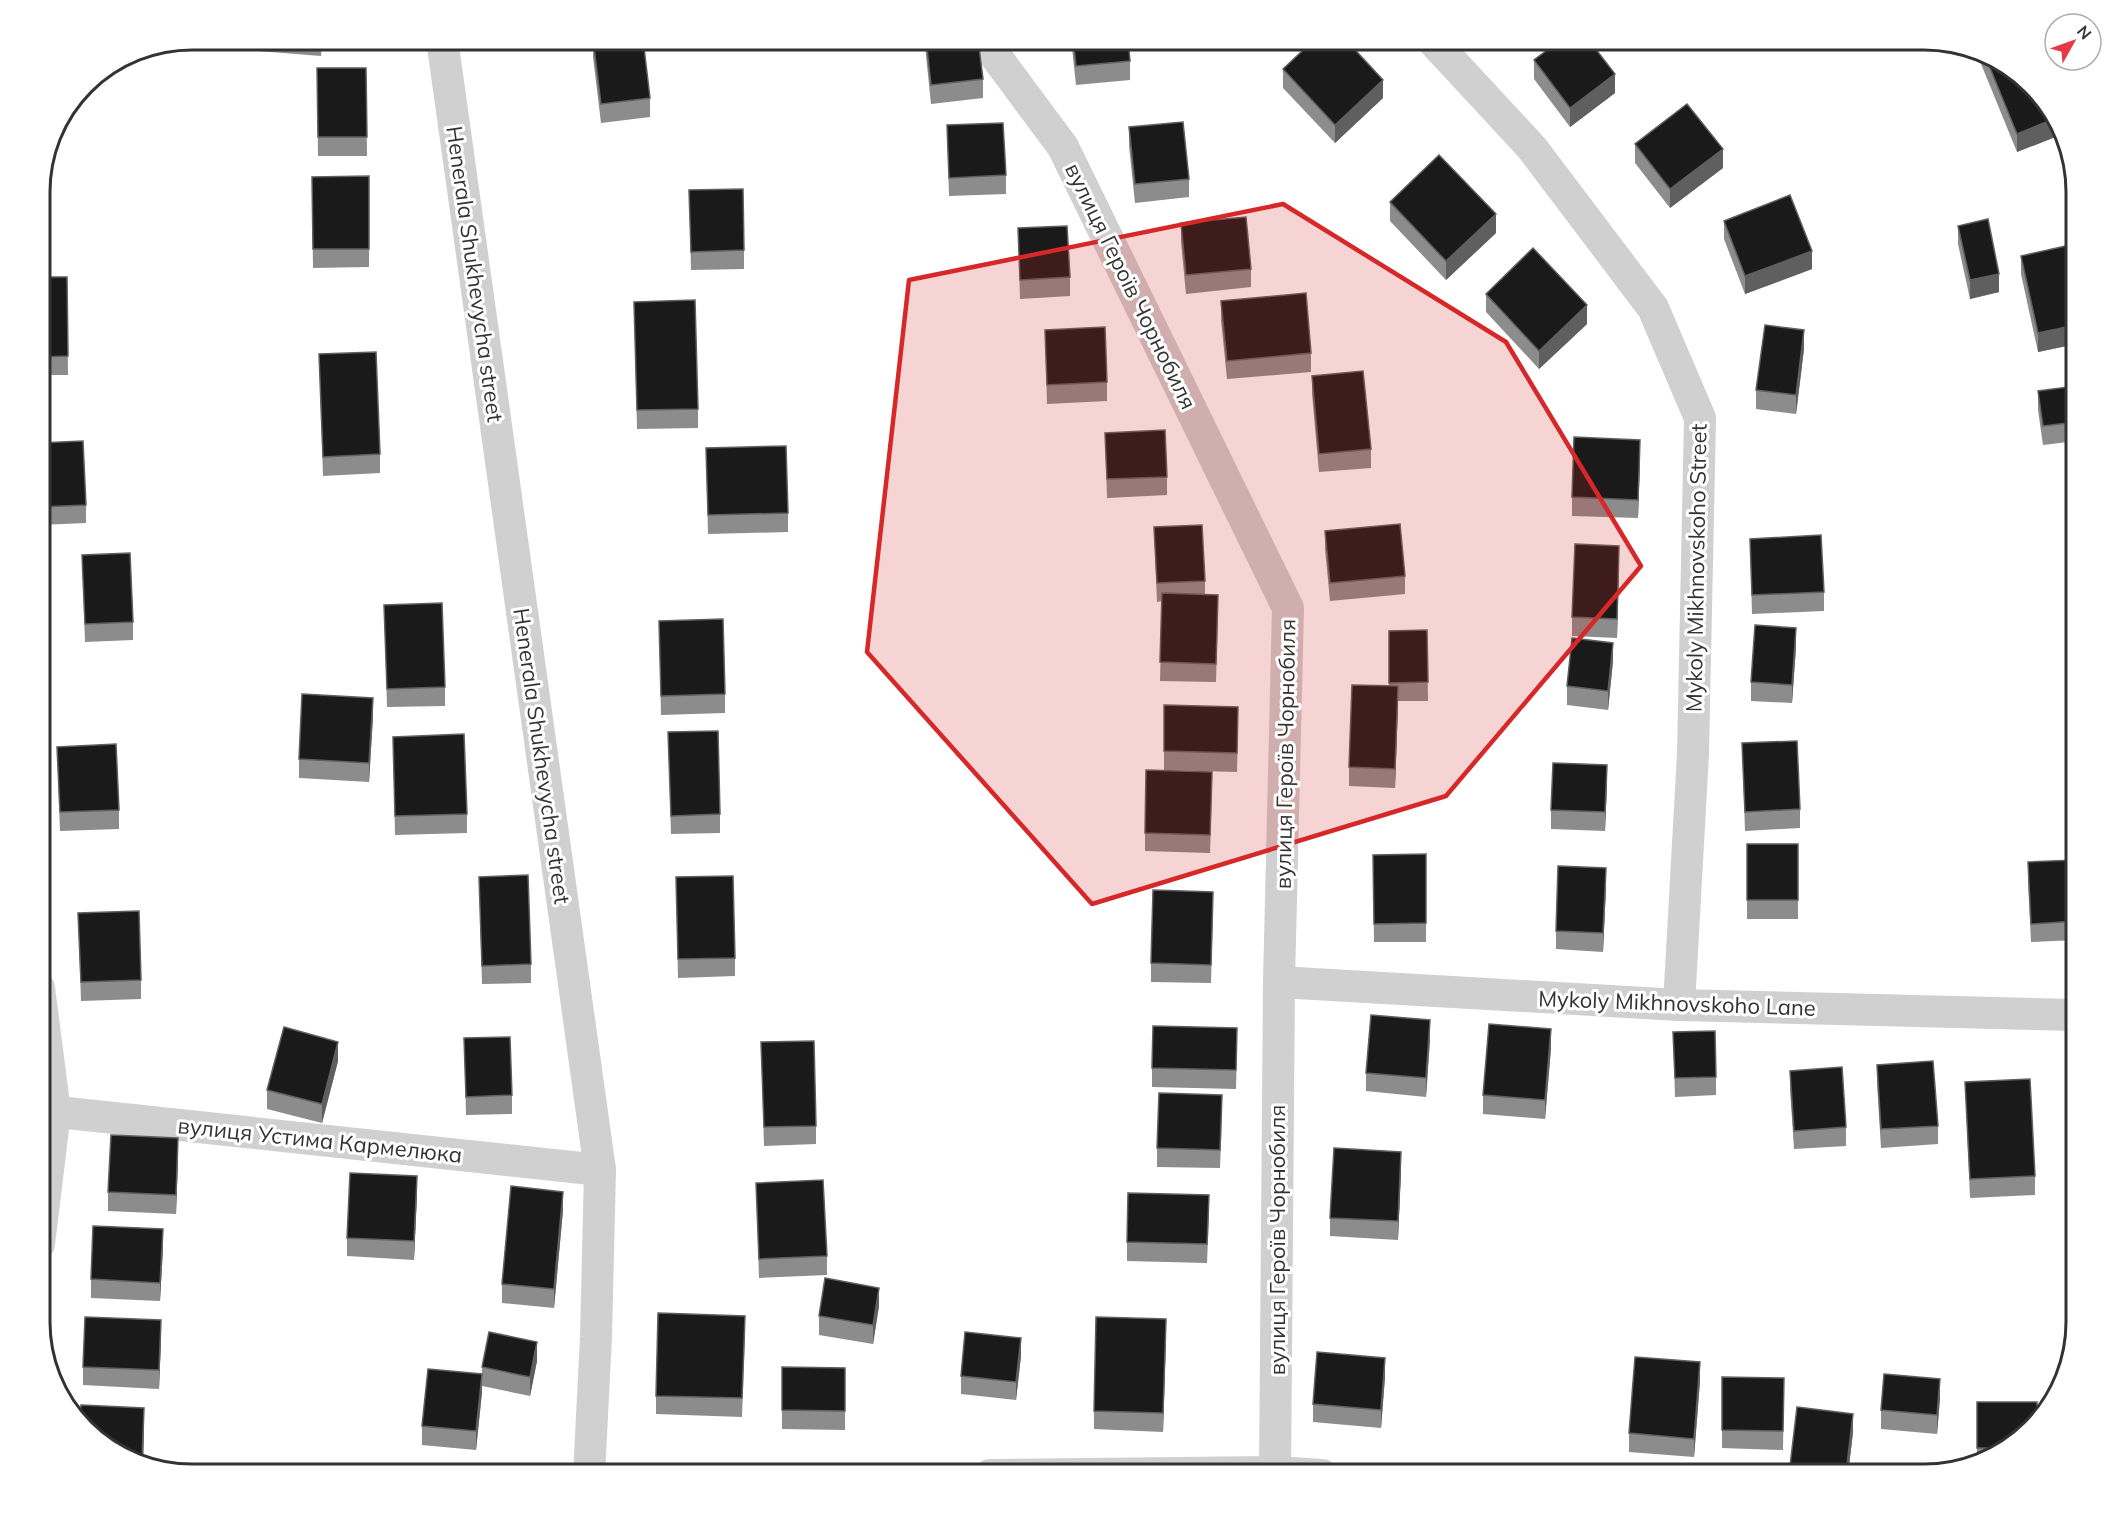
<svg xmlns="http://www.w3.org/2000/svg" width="2115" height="1514" viewBox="0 0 2115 1514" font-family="Mulish,sans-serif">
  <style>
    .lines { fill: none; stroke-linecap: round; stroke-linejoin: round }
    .minor { stroke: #d0d0d0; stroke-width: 32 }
    .wall { fill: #8c8c8c }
    .shaded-wall { fill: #5f5f5f }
    .building { fill: #1a1a1a; stroke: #5f5f5f; stroke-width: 1.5 }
    .marked { fill: #d62828; fill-opacity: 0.2; stroke: #d62828; stroke-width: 4.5; stroke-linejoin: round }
    .labels { text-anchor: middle; stroke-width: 6; stroke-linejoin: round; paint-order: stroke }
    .street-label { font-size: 22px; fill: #333; stroke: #fff }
    .rim { fill: none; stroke: #333; stroke-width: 3 }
  </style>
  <rect width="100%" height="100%" fill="#fff"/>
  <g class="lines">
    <g class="minor">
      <polyline points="442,39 600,1170 596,1337 589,1475"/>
      <polyline points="983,39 1063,147 1288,608 1279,982 1275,1475"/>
      <polyline points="1431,39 1532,148 1653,308 1700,418 1693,754 1679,1005"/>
      <polyline points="1279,982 1679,1005 2076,1015"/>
      <polyline points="39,1110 600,1170"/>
      <polyline points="39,1244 55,1112 39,988"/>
      <polyline points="990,1475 1275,1472 1322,1475"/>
    </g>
  </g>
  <g class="wall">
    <polygon points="258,39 322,39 321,56 258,51"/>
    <polygon points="593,39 650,98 650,117 601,123 593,57"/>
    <polygon points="925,39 978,39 983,79 983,98 931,104 925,46"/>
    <polygon points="1071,39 1128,39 1130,61 1130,80 1076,85"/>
    <polygon points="1226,39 1237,39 1231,45"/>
    <polygon points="1498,39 1515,39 1504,47"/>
    <polygon points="1921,39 1924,39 1942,42 1929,51"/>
    <polygon points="1977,49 2016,70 2060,123 2063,134 2017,152 1977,54"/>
    <polygon points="1534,60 1615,93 1570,127 1534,79"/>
    <polygon points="317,68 366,68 367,156 318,156"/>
    <polygon points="1283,69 1383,98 1335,143 1283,88"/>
    <polygon points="947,125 1006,175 1006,194 949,196"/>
    <polygon points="1129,127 1189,179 1189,197 1135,203 1129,146"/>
    <polygon points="1635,144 1723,168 1670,208 1635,163"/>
    <polygon points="369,176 369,267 313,268 312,177"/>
    <polygon points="39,181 42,201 42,219 39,219"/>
    <polygon points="689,190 744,250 744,269 691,270"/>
    <polygon points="1390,202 1496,233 1446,280 1390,221"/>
    <polygon points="1724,221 1812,269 1745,294 1724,239"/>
    <polygon points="1181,223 1251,269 1251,287 1186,294 1181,242"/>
    <polygon points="1958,226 1999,292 1970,299 1958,244"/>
    <polygon points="1018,228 1070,277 1070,296 1020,299"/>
    <polygon points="2076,248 2076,344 2038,352 2021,274 2021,256"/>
    <polygon points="39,277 67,277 68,375 39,375"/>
    <polygon points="1486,294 1587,324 1539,369 1486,312"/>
    <polygon points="1221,301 1311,353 1311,372 1227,379 1221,320"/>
    <polygon points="634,302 698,409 698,428 637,429"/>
    <polygon points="1045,330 1107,382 1107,401 1047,404"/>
    <polygon points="1804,349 1796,414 1756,409 1756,390"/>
    <polygon points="319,354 380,454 380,473 323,476"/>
    <polygon points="1312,376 1371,449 1371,468 1319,472 1312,394"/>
    <polygon points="2076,386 2076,441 2043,445 2038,410 2038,391"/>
    <polygon points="1105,433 1167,477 1167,495 1107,498"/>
    <polygon points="39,443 86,505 86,523 39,525"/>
    <polygon points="706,448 788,513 788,532 708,534"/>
    <polygon points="1640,459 1638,518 1572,516 1572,497"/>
    <polygon points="1154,527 1205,581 1205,594 1218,613 1216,682 1160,681 1162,601 1157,602"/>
    <polygon points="1325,531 1405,576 1405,594 1330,601 1325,549"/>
    <polygon points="1750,539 1824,592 1824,611 1752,614"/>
    <polygon points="82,555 133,622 133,640 85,642"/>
    <polygon points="1619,565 1617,638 1572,636 1572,617"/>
    <polygon points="384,605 445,687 445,706 387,707"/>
    <polygon points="659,621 725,694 725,713 661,715"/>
    <polygon points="1427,630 1428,701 1398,701 1395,788 1349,786 1349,767 1389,686 1389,631"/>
    <polygon points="1796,647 1792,703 1751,701 1751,682"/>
    <polygon points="1613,661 1608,710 1567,705 1567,686"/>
    <polygon points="1164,705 1238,726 1237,772 1164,770"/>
    <polygon points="373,717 369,782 299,778 299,759"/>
    <polygon points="668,732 720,814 720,833 671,834"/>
    <polygon points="393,737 467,814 467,833 395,835"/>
    <polygon points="1742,743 1800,809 1800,828 1745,831"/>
    <polygon points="57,747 119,810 119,829 60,831"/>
    <polygon points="1607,784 1605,831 1551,829 1551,810"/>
    <polygon points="1212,790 1210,853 1145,851 1145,833"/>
    <rect x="1747" y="844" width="51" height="75"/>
    <polygon points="1426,854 1426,942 1374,942 1373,855"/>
    <polygon points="2076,860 2076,940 2031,942 2028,881 2028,862"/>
    <polygon points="479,877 531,964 531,983 482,984"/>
    <polygon points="676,877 735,958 735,976 678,978"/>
    <polygon points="1606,887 1603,952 1556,949 1556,931"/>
    <polygon points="1213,910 1211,983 1151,982 1151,963"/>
    <polygon points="78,913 141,980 141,999 81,1001"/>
    <polygon points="1673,1032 1716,1077 1716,1095 1675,1097"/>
    <polygon points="464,1038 512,1095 512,1114 466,1115"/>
    <polygon points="1430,1039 1426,1097 1366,1091 1366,1073"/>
    <polygon points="761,1042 816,1126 816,1144 764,1146"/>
    <polygon points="1237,1047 1236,1089 1152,1087 1152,1068"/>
    <polygon points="1551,1048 1545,1119 1483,1114 1483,1095"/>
    <polygon points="338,1061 322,1123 267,1109 267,1090"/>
    <polygon points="1877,1065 1938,1126 1938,1144 1881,1148 1877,1083"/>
    <polygon points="1790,1071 1846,1127 1846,1146 1794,1149 1790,1089"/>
    <polygon points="1965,1082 2035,1176 2035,1195 1970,1198"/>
    <polygon points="1222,1114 1220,1168 1157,1167 1157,1148"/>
    <polygon points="178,1157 176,1214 108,1211 108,1192"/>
    <polygon points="1401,1171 1398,1240 1330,1236 1330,1218"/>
    <polygon points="756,1183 827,1256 827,1275 759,1278"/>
    <polygon points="417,1194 414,1260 347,1256 347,1238"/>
    <polygon points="563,1210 554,1308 502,1303 502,1284"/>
    <polygon points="1209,1214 1207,1263 1127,1261 1127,1242"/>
    <polygon points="163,1248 160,1301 91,1298 91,1279"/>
    <polygon points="879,1306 873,1344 819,1335 819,1316"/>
    <polygon points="745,1334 742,1417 656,1414 656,1396"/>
    <polygon points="1166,1337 1163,1432 1094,1429 1094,1411"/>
    <polygon points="161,1339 159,1389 83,1385 83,1367"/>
    <polygon points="1021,1356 1016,1400 961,1394 961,1376"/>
    <polygon points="537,1361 530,1396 482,1386 482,1367"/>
    <polygon points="782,1367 845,1368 845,1430 782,1429"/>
    <polygon points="1385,1377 1381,1428 1313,1422 1313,1404"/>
    <polygon points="1722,1377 1784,1378 1783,1450 1722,1448"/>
    <polygon points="1700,1381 1694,1457 1629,1452 1629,1433"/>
    <polygon points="482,1392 476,1450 422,1445 422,1426"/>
    <polygon points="1940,1398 1937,1434 1881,1429 1881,1410"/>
    <polygon points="1977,1402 2037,1422 1992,1459 1977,1463"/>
    <polygon points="144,1427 143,1467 99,1444"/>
    <polygon points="1853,1432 1848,1475 1790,1475 1790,1466"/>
  </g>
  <g class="shaded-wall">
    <polygon points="1231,39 1237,39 1231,45"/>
    <polygon points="1504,39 1515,39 1504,47"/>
    <polygon points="1929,40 1942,42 1929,51"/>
    <polygon points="1615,74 1615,93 1570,127 1570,108"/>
    <polygon points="1383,80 1383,98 1335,143 1335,125"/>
    <polygon points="2056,118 2060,123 2063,134 2017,152 2017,134"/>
    <polygon points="1723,149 1723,168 1670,208 1670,189"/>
    <polygon points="1496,214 1496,233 1446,280 1446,261"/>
    <polygon points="1812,251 1812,269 1745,294 1745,276"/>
    <polygon points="1999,274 1999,292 1970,299 1970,280"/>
    <polygon points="1587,305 1587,324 1539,369 1539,351"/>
    <polygon points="2076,325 2076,344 2038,352 2038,333"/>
    <polygon points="1804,330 1804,349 1796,414 1796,395"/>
    <polygon points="1640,440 1640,459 1638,518 1638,500"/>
    <polygon points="1619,546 1619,565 1617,638 1617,619"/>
    <polygon points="1796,628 1796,647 1792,703 1792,685"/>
    <polygon points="1613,643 1613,661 1608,710 1608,691"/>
    <polygon points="1398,686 1398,705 1395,788 1395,769"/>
    <polygon points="373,698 373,717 369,782 369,763"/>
    <polygon points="1607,765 1607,784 1605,831 1605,812"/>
    <polygon points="1606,868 1606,887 1603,952 1603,933"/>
    <polygon points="1430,1020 1430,1039 1426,1097 1426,1078"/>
    <polygon points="1551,1029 1551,1048 1545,1119 1545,1100"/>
    <polygon points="338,1042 338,1061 322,1123 322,1104"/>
    <polygon points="178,1138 178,1157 176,1214 176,1195"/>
    <polygon points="1401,1152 1401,1171 1398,1240 1398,1221"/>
    <polygon points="417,1176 417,1194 414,1260 414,1241"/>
    <polygon points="563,1192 563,1210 554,1308 554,1289"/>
    <polygon points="163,1229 163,1248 160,1301 160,1283"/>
    <polygon points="879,1288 879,1306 873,1344 873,1325"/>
    <polygon points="1166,1319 1166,1337 1163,1432 1163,1413"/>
    <polygon points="161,1320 161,1339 159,1389 159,1370"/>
    <polygon points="1021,1338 1021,1356 1016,1400 1016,1382"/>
    <polygon points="537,1342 537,1361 530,1396 530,1377"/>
    <polygon points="1385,1358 1385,1377 1381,1428 1381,1410"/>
    <polygon points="1700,1362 1700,1381 1694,1457 1694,1439"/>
    <polygon points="482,1374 482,1392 476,1450 476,1431"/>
    <polygon points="1940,1379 1940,1398 1937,1434 1937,1415"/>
    <polygon points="144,1408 144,1427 143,1467 142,1460"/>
    <polygon points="1853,1414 1853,1432 1848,1475 1846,1475"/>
  </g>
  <g class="building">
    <polygon points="593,39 643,39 650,98 601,104"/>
    <polygon points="926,39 978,39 983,79 931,85"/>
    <polygon points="1073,39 1128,39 1130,61 1076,66"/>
    <polygon points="1315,39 1345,39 1383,80 1335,125 1283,69"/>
    <polygon points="1562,39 1588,39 1615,74 1570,108 1534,60"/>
    <polygon points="1984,53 2016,70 2056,118 2017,134"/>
    <polygon points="317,68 366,68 367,137 318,137"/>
    <polygon points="1687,104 1723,149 1670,189 1635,144"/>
    <polygon points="1183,122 1189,179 1135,184 1129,127"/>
    <polygon points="1003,123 1006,175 949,178 947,125"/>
    <polygon points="1439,155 1496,214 1446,261 1390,202"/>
    <polygon points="42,173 42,201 39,201 39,181"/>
    <polygon points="369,176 369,249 313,249 312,177"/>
    <polygon points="743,189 744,250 691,252 689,190"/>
    <polygon points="1790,195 1812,251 1745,276 1724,221"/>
    <polygon points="1246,217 1251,269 1186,275 1181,223"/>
    <polygon points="1988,219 1999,274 1970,280 1958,226"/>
    <polygon points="1067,226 1070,277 1020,280 1018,228"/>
    <polygon points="2075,244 2076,248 2076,325 2038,333 2021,256"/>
    <polygon points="1533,248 1587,305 1539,351 1486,294"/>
    <polygon points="39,277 67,277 68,356 39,357"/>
    <polygon points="1306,293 1311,353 1227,361 1221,301"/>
    <polygon points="695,300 698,409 637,410 634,302"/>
    <polygon points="1765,325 1804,330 1796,395 1756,390"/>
    <polygon points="1105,327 1107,382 1047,385 1045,330"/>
    <polygon points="376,352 380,454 323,457 319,354"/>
    <polygon points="1363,371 1371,449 1319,454 1312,376"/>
    <polygon points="2076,386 2076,422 2043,426 2038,391"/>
    <polygon points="1165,430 1167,477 1107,479 1105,433"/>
    <polygon points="1574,437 1640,440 1638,500 1572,497"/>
    <polygon points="83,441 86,505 39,507 39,443"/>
    <polygon points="786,446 788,513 708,515 706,448"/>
    <polygon points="1400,524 1405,576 1330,583 1325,531"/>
    <polygon points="1202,525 1205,581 1157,583 1154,527"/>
    <polygon points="1821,535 1824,592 1752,595 1750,539"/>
    <polygon points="1575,544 1619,546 1617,619 1572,617"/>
    <polygon points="130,553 133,622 85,624 82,555"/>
    <polygon points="1162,593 1218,595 1216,664 1160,662"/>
    <polygon points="442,603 445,687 387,689 384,605"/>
    <polygon points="723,619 725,694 661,696 659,621"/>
    <polygon points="1755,625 1796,628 1792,685 1751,682"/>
    <polygon points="1427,630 1428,682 1389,683 1389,631"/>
    <polygon points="1572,638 1613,643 1608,691 1567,686"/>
    <polygon points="1352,685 1398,686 1395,769 1349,767"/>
    <polygon points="302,694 373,698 369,763 299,759"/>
    <polygon points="1164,705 1238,707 1237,753 1164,751"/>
    <polygon points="718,731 720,814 671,816 668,732"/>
    <polygon points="464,734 467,814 395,816 393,737"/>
    <polygon points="1797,741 1800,809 1745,812 1742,743"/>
    <polygon points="116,744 119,810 60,812 57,747"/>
    <polygon points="1553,763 1607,765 1605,812 1551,810"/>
    <polygon points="1146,770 1212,772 1210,835 1145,833"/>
    <rect x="1747" y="844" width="51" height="56"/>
    <polygon points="1426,854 1426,923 1374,924 1373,855"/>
    <polygon points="2076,860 2076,921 2031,924 2028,862"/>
    <polygon points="1558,866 1606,868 1603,933 1556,931"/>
    <polygon points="528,875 531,964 482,966 479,877"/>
    <polygon points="733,876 735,958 678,959 676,877"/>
    <polygon points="1153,890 1213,892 1211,965 1151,963"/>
    <polygon points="139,911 141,980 81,982 78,913"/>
    <polygon points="1371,1015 1430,1020 1426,1078 1366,1073"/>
    <polygon points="1489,1024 1551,1029 1545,1100 1483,1095"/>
    <polygon points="1153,1026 1237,1028 1236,1070 1152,1068"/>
    <polygon points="284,1027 338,1042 322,1104 267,1090"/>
    <polygon points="1715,1031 1716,1077 1675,1078 1673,1032"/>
    <polygon points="510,1037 512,1095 466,1097 464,1038"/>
    <polygon points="814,1041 816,1126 764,1127 761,1042"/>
    <polygon points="1933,1061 1938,1126 1881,1129 1877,1065"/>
    <polygon points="1842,1067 1846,1127 1794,1131 1790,1071"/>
    <polygon points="2030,1079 2035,1176 1970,1179 1965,1082"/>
    <polygon points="1159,1093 1222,1095 1220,1150 1157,1148"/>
    <polygon points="111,1135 178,1138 176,1195 108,1192"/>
    <polygon points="1334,1148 1401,1152 1398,1221 1330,1218"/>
    <polygon points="350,1173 417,1176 414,1241 347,1238"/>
    <polygon points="823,1180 827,1256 759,1259 756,1183"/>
    <polygon points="511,1186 563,1192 554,1289 502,1284"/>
    <polygon points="1128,1193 1209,1195 1207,1244 1127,1242"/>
    <polygon points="93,1226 163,1229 160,1283 91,1279"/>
    <polygon points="825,1278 879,1288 873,1325 819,1316"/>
    <polygon points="658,1313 745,1316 742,1398 656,1396"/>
    <polygon points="85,1317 161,1320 159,1370 83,1367"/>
    <polygon points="1096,1317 1166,1319 1163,1413 1094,1411"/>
    <polygon points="489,1332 537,1342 530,1377 482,1367"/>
    <polygon points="965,1332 1021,1338 1016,1382 961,1376"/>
    <polygon points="1317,1352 1385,1358 1381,1410 1313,1404"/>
    <polygon points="1635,1357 1700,1362 1694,1439 1629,1433"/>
    <polygon points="782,1367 845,1368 845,1411 782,1410"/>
    <polygon points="428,1369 482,1374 476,1431 422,1426"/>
    <polygon points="1884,1374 1940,1379 1937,1415 1881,1410"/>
    <polygon points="1722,1377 1784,1378 1783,1431 1722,1430"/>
    <polygon points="1977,1402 2037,1402 2037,1422 2005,1448 1977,1448"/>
    <polygon points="81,1405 144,1408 142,1460 127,1459 99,1444 80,1421"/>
    <polygon points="1797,1407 1853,1414 1846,1473 1790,1466"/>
  </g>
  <path class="marked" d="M 1283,204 L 1506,342 L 1641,566 L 1446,796 L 1092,904 L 867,652 L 909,280 Z"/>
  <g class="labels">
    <g class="street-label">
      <text transform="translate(475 274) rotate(82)" y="8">Henerala Shukhevycha street</text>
      <text transform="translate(1131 286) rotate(64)" y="8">вулиця Героїв Чорнобиля</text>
      <text transform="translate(1696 568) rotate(-89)" y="8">Mykoly Mikhnovskoho Street</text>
      <text transform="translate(1285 754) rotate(-89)" y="8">вулиця Героїв Чорнобиля</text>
      <text transform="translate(542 756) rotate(82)" y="8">Henerala Shukhevycha street</text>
      <text transform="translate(1677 1003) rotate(2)" y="8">Mykoly Mikhnovskoho Lane</text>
      <text transform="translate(320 1140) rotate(6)" y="8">вулиця Устима Кармелюка</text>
      <text transform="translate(1277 1240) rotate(-90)" y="8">вулиця Героїв Чорнобиля</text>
    </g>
  </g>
  <path d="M0 0H2115V1514H0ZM192 50H1924A142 142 0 0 1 2066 192V1322A142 142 0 0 1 1924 1464H192A142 142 0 0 1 50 1322V192A142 142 0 0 1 192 50Z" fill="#fff" fill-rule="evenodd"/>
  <path class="rim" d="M192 50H1924A142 142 0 0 1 2066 192V1322A142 142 0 0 1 1924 1464H192A142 142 0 0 1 50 1322V192A142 142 0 0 1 192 50Z"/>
  <g transform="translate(2073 42) rotate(50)"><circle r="28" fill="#ffffff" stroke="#adadad" stroke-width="1.5"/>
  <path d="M0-4.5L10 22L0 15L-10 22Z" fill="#e63946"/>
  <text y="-9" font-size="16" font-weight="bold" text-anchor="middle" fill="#333333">N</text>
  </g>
</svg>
